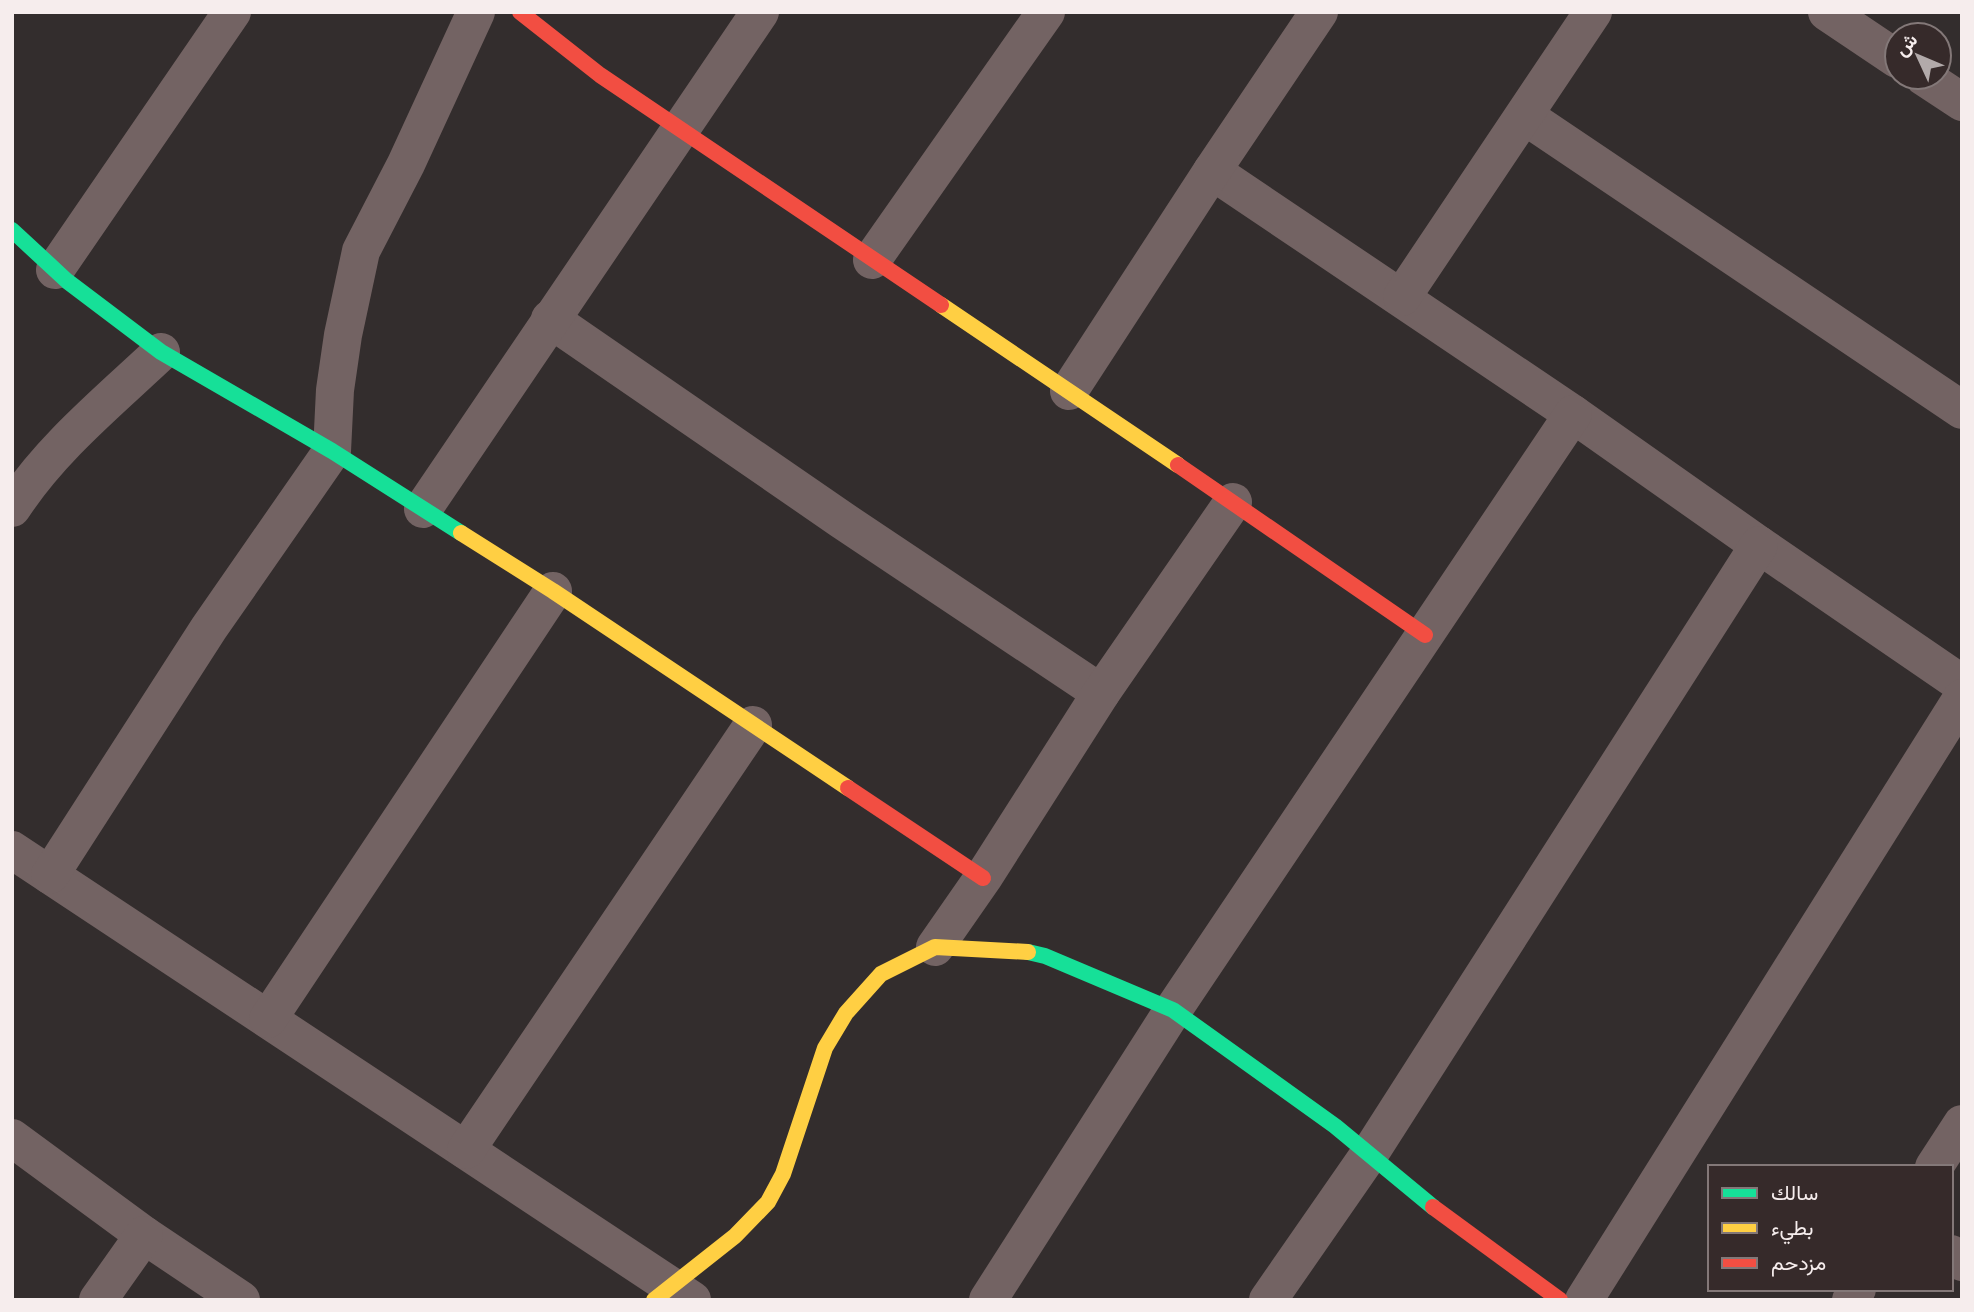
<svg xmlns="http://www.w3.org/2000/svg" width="1974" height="1312" viewBox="0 0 1974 1312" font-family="Karla,Vazirmatn,sans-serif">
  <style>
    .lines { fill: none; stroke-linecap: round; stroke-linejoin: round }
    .street { stroke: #736363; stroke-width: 38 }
    .fast { stroke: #16e098; stroke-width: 16 }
    .slow { stroke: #ffcf43; stroke-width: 16 }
    .jam { stroke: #f24e42; stroke-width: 16 }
  </style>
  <rect width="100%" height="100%" fill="#332d2d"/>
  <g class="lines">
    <g class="street">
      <polyline points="1827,12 1897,59"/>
      <polyline points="1924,77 1962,102"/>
      <polyline points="1525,116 1962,410"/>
      <polyline points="1212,171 1573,414 1759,545 1962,684"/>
      <polyline points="872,260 1046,12"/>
      <polyline points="55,270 232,12"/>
      <polyline points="1402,297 1593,12"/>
      <polyline points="550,319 842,520 1101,693"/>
      <polyline points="1069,391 1212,171 1319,12"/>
      <path d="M 12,508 C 51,448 109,401 161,352"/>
      <polyline points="423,509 760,12"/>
      <polyline points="12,850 692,1300"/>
      <polyline points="50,875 209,628 332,451 335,390 343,335 361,251 406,164 476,12"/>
      <polyline points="935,947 983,878 1101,693 1233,502"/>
      <polyline points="268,1019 553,591"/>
      <polyline points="12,1138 144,1235 241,1300"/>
      <polyline points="466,1150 753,725"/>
      <polyline points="1934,1167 1962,1124"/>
      <polyline points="1951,1254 1962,1262"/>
      <polyline points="98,1300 144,1235"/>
      <polyline points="988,1300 1173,1010 1573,414"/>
      <polyline points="1268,1300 1370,1153 1759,545"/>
      <polyline points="1584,1300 1962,698"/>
      <polyline points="1851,1300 1857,1289"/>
    </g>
    <g class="fast">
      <polyline points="12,230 67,281 161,352 332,451 461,533"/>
      <polyline points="1028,952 1045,956 1173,1010 1335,1126 1433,1207"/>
    </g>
    <g class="slow">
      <polyline points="941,305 1178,465"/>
      <polyline points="461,533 553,591 848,788"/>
      <polyline points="654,1300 735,1236 768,1202 783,1174 825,1048 846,1013 881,974 935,947 1028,952"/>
    </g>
    <g class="jam">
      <polyline points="520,12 600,75 941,305"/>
      <polyline points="1178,465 1425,635"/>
      <polyline points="848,788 983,878"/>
      <polyline points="1433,1207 1560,1300"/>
    </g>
  </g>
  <rect width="1974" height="1312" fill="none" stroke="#f6eded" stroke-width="28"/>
  <rect x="1708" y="1165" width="245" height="126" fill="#362a2a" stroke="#837878" stroke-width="2"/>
  <rect x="1722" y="1188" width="35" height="10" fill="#16e098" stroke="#837878" stroke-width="2"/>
  <text x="1771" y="1200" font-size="21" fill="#f6eded">سالك</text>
  <rect x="1722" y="1223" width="35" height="10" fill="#ffcf43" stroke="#837878" stroke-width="2"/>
  <text x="1771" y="1235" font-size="21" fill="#f6eded">بطيء</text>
  <rect x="1722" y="1258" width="35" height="10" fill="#f24e42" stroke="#837878" stroke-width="2"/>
  <text x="1771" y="1270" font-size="21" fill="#f6eded">مزدحم</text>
  <g transform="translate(1918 56) rotate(314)"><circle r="33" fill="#362a2a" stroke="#837878" stroke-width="2"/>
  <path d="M0-5L12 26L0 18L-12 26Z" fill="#b2aaaa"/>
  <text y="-10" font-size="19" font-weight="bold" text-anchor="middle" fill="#f6eded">ش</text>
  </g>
</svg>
